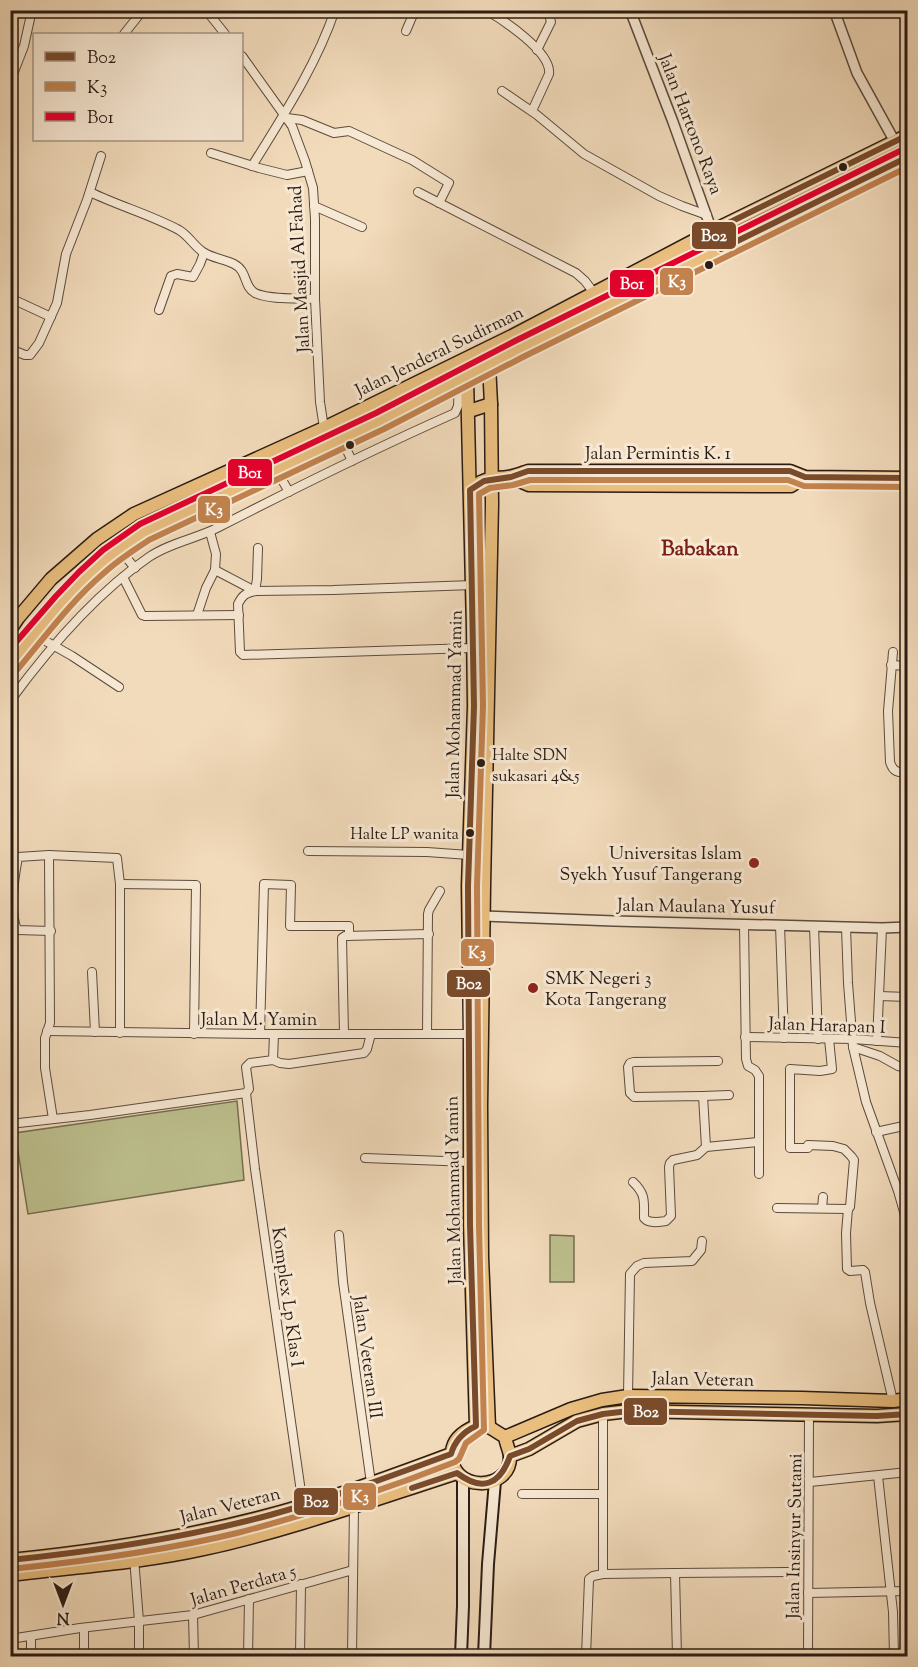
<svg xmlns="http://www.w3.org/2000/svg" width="918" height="1667" viewBox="0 0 918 1667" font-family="'Sorts Mill Goudy',serif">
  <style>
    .green { fill: #bdc08e; stroke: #746e50; stroke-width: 1.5 }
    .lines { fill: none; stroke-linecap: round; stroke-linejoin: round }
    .minor-casing { stroke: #5c4b3d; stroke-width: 10 }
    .tertiary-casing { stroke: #5c4b3d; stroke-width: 12 }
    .secondary-casing { stroke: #2a1b13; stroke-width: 14 }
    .primary-casing { stroke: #2a1b13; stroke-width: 15 }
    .minor { stroke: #f7e8d3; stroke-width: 8 }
    .tertiary { stroke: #f7e8d3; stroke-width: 9 }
    .secondary { stroke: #f7e8d3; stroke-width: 10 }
    .primary { stroke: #e9be7e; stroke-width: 12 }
    .bus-1-casing { stroke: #f7e8d3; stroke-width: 10 }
    .bus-2-casing { stroke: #f7e8d3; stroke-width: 10 }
    .bus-3-casing { stroke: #f7e8d3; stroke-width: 10 }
    .bus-1 { stroke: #7a4b2a; stroke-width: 6 }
    .bus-2 { stroke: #c2824d; stroke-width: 6 }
    .bus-3 { stroke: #e4002b; stroke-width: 6 }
    .bus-dot { fill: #2a1b13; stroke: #f7e8d3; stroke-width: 2 }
    .poi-dot { fill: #8f2418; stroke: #f7e8d3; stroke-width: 2 }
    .labels { text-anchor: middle; stroke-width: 6; stroke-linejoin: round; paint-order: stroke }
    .bus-label { font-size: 16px; fill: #2a1b13; stroke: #f7e8d3; text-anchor: start }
    .street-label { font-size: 18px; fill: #2a1b13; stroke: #f7e8d3 }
    .poi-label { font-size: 18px; fill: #2a1b13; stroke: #f7e8d3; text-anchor: end }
    .quarter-label { font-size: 21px; font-weight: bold; fill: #7a1f14; stroke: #f7e8d3 }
    .line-badge { stroke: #f7e8d3; stroke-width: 2 }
    .badge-label { font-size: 16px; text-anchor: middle; font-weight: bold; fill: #fff }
  </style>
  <rect width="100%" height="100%" fill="#f2dbbb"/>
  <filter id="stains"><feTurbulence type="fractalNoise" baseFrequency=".00333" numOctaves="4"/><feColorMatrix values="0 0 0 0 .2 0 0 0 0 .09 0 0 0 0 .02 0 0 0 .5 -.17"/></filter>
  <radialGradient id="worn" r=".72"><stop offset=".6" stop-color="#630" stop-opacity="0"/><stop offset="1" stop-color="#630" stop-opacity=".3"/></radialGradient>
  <g class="green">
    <polygon points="237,1101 244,1180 28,1214 15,1133"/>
    <polygon points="550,1235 574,1236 574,1282 550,1282"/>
  </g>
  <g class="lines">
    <defs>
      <g id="minor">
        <polyline points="206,10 225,34"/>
        <path d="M 486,10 C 503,20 552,52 549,74 L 532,111"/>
        <polyline points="406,31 415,10"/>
        <polyline points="124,34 143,10"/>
        <polyline points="537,50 551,22 549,14 543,10"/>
        <polyline points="242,56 292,126 305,161 313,188 315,219 315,299 320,402 324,428"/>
        <polyline points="10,82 24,46 32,10"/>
        <polyline points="502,91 537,115 584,154 659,196 682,206 707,215"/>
        <polyline points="287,118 302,120 334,133 349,131 412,160 449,183 439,203"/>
        <polyline points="211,153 259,168 287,175 308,171"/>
        <path d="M 252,166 C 283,116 316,66 335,10"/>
        <path d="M 90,192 C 119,206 151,215 179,230 C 189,236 194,246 203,252 C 212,258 224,259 234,264 C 248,271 243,286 255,293 C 269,300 299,298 315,299"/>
        <polyline points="418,192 576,273 585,281 594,293"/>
        <polyline points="314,206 362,227"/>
        <polyline points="10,298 51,317"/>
        <polyline points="159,310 171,276 177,274 193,277 200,264 204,253"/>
        <polyline points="10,349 25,355 30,355 39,343 57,303 66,254 87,200 101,156"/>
        <polyline points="342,440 352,461"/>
        <polyline points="277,471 289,492"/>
        <polyline points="258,548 257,579 255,591 333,590 473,585"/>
        <polyline points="119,549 135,568"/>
        <polyline points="215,570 255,591"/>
        <polyline points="123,577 142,615 145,616 239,615"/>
        <path d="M 255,591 C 245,593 242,596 238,604 L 240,652 L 243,655 L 473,648"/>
        <polyline points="197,615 206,588 215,570 216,554 210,532"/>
        <polyline points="35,635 72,656 119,687"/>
        <path d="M 893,652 L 888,711 L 890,762 C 893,772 898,773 908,772"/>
        <polyline points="891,665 908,666"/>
        <path d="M 10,701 C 49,648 95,594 149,557 C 169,543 195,539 217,528 C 295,488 374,449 455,413 L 458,406 L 459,382"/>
        <polyline points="308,851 427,852 469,855"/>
        <polyline points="49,855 50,1023 45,1038 45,1068 53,1119"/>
        <polyline points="120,884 196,885 194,1034"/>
        <polyline points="744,924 746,1059 748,1066 755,1070 759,1076 759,1174"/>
        <polyline points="780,925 784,1038"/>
        <polyline points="814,926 818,1039"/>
        <polyline points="846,927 848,983 853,1047 866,1102 898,1191 908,1226"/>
        <path d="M 51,931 L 17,930 C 9,910 14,878 18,857 L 49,855 L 117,858 L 120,884 L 120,1033"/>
        <polyline points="92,972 95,1032"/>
        <polyline points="879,996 908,997"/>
        <polyline points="47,1031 260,1034 470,1034"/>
        <polyline points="260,1034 264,884 291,885 290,926 349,926 349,936"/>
        <polyline points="344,1034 342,938 345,936 429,934"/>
        <polyline points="427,1034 428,914 429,910 440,891"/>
        <polyline points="745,1037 853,1039 908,1043"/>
        <polyline points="829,1039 832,1069 820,1071 790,1069 790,1148 808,1148 808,1145 833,1146 844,1149 851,1156 854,1160 850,1207 848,1209 846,1233 847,1269 850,1271 863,1270 865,1272 870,1303 893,1401"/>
        <polyline points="877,1041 882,928"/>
        <polyline points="853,1047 880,1056 898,1066 908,1068"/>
        <polyline points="273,1060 280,1063 289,1064 364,1053 367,1049 371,1034"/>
        <polyline points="246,1093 255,1169 303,1506"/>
        <polyline points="703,1096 729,1095"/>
        <polyline points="10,1124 90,1115 246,1093 249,1089 246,1067 250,1063 273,1060 274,1034"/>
        <polyline points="876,1132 908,1125"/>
        <polyline points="706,1147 703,1096 634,1097 630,1093 628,1067 630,1063 634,1062 718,1061"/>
        <polyline points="365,1158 470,1162"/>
        <path d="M 633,1182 C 646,1194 644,1202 644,1218 C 649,1224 659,1222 666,1221 L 671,1216 L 669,1167 L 670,1163 L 673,1160 L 697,1155 L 706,1147 L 758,1142"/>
        <polyline points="777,1208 848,1209"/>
        <polyline points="822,1208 823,1197"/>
        <polyline points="339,1235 343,1282 371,1483"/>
        <polyline points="628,1396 630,1274 637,1266 644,1263 692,1261 701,1250 702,1241"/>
        <polyline points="603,1414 603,1574"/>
        <polyline points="878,1476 893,1612 894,1656"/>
        <polyline points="810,1482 908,1472"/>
        <polyline points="522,1494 602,1494"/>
        <polyline points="133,1545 139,1621 139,1656"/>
        <polyline points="808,1593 908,1591"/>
        <polyline points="193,1615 194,1656"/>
        <polyline points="84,1628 84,1656"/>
        <polyline points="31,1636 31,1656"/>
        <polyline points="10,1639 80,1628 193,1615 353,1570"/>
        <polyline points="248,1656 249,1599"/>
        <polyline points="300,1656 301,1584"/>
        <polyline points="352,1656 354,1507"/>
        <polyline points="586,1656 589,1579 593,1576 603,1574 675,1573"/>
        <polyline points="677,1656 675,1573 788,1572"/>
        <polyline points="808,1656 809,1415"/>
      </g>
      <g id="tertiary">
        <polyline points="630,10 673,122 712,231 721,249"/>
        <polyline points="834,10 857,73 895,142"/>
        <polyline points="483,916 614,921 882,928 908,927"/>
      </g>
      <g id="secondary">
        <polyline points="461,1656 463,1606 463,1479"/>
        <polyline points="484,1656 488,1564 495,1481"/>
      </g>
      <g id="primary">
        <polyline points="467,378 473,629 474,706 468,886 470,1034 470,1225 476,1426"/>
        <polyline points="469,411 491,404"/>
        <polyline points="510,477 529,485 791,486 805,477"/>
        <path d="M 470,490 C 483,477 492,479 508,477 C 515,476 522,473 528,471 L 790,471 L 805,477 L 908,478"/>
        <polyline points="10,630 18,618 51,579 97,539 134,514 324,428 512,336 712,231 908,135"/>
        <path d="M 10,664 C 38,631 65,596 97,567 C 112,554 128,543 145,532 C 271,474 397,416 519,349 L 908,157"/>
        <path d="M 476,1426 L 489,1427 L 505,1437 C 506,1443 509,1450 510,1455 C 512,1493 448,1493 452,1452 C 453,1438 464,1431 476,1426 Z"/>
        <polyline points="489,1427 482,1257 481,1106 484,886 492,504 491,404 489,365"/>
        <polyline points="505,1437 571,1409 602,1400 628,1396 802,1398 893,1401 908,1399"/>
        <polyline points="510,1456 529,1449 577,1421 603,1414 629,1411 877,1416 908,1414"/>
        <path d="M 10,1560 C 110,1550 209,1534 305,1505 C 355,1490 403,1472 451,1454"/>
        <path d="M 10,1575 C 75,1567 141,1563 204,1549 C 290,1530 373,1500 457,1473"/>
      </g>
    </defs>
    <use href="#minor" class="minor-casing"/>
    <use href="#tertiary" class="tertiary-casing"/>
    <use href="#secondary" class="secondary-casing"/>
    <use href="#primary" class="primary-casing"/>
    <use href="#minor" class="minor"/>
    <use href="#tertiary" class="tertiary"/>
    <use href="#secondary" class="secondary"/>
    <use href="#primary" class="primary"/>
    <defs>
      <g id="bus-1">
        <polyline points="908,135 712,231 721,249 908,157"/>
        <path d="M 412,1488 L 457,1473 C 482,1492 500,1485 510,1456 L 529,1449 L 577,1421 L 603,1414 L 629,1411 L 877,1416 L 908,1414"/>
        <path d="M 10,1560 C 98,1551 185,1538 270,1515 C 332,1498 391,1476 451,1454 C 455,1440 463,1432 476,1426 L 470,1225 L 468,886 L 474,706 L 470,490 L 484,481 L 511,477 L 528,471 L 790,471 L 805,477 L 908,478"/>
      </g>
      <g id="bus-2">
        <path d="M 17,670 C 45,637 71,601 104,573 C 118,560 134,550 149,540 L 384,429 L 523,357 L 908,167"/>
        <path d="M 11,1569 C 87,1561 163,1551 237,1533 C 311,1514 384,1490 455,1462 L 459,1459 L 466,1443 L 484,1430 L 479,1225 L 477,886 L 483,706 L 479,494 L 490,488 L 513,485 L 530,480 L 788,480 L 804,486 L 908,487"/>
      </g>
      <polyline id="bus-3" points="10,649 56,596 79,572 103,550 140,524 376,413 515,341 904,149"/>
    </defs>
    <use href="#bus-1" class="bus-1-casing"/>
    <use href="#bus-2" class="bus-2-casing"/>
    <use href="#bus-3" class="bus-3-casing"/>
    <use href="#bus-1" class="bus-1"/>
    <use href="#bus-2" class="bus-2"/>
    <use href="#bus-3" class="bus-3"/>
  </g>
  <g class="bus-dot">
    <circle cx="843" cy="167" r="5"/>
    <circle cx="709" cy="265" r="5"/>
    <circle cx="350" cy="445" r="5"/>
    <circle cx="481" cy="763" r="5"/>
    <circle cx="470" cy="833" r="5"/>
  </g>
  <g class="poi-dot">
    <circle cx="754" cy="863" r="6"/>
    <circle cx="533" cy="988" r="6"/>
  </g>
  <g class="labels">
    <g class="bus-label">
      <text x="492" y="760">Halte SDN<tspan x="492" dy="21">sukasari 4&amp;5</tspan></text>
      <text x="459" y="839" text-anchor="end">Halte LP wanita</text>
    </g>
    <g class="street-label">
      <text transform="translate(691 124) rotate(69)" y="6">Jalan Hartono Raya</text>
      <text transform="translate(299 269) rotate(-93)" y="6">Jalan Masjid Al Fahad</text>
      <text transform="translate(439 351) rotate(-26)" y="6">Jalan Jenderal Sudirman</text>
      <text x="658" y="459">Jalan Permintis K. 1</text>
      <text transform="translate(454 704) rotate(-89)" y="6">Jalan Mohammad Yamin</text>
      <text transform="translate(696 906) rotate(1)" y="6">Jalan Maulana Yusuf</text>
      <text x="259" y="1025">Jalan M. Yamin</text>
      <text transform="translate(827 1025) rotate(2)" y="6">Jalan Harapan I</text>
      <text transform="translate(453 1190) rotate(-91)" y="6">Jalan Mohammad Yamin</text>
      <text transform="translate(288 1297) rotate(82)" y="6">Komplex Lp Klas I</text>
      <text transform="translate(368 1357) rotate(82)" y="6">Jalan Veteran III</text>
      <text transform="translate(703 1379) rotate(1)" y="6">Jalan Veteran</text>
      <text transform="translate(230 1505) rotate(-14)" y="6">Jalan Veteran</text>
      <text transform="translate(794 1536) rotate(-89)" y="6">Jalan Insinyur Sutami</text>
      <text transform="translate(243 1585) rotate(-16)" y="6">Jalan Perdata 5</text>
    </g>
    <g class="poi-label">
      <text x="742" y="859">Universitas Islam<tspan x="742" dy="21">Syekh Yusuf Tangerang</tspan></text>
      <text x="545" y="984" text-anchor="start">SMK Negeri 3<tspan x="545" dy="21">Kota Tangerang</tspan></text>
    </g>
    <g class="quarter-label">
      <text x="700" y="555">Babakan</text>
    </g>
  </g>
  <g class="line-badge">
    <rect x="691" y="221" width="46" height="29" rx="6" fill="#7a4b2a"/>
    <rect x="659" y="267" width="35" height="29" rx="6" fill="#c2824d"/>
    <rect x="609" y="269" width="46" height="29" rx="6" fill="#e4002b"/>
    <rect x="227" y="458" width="46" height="29" rx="6" fill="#e4002b"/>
    <rect x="197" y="495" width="34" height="29" rx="6" fill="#c2824d"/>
    <rect x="460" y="938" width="35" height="29" rx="6" fill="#c2824d"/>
    <rect x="446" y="969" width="45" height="29" rx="6" fill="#7a4b2a"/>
    <rect x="623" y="1397" width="45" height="29" rx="6" fill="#7a4b2a"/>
    <rect x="342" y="1482" width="35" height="29" rx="6" fill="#c2824d"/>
    <rect x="293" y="1487" width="46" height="29" rx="6" fill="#7a4b2a"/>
  </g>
  <g class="badge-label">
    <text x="714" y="241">B02</text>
    <text x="677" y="287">K3</text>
    <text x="632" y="289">B01</text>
    <text x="250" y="478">B01</text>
    <text x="214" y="515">K3</text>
    <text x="477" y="958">K3</text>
    <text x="469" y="989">B02</text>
    <text x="646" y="1417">B02</text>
    <text x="360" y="1502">K3</text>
    <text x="316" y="1507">B02</text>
  </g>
  <rect width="918" height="1667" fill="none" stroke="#f2dbbb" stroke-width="36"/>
  <rect x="12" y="12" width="894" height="1643" fill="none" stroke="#2a1b13" stroke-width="3"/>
  <rect x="18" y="18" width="882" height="1631" fill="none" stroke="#2a1b13" stroke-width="1.5"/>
  <rect x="33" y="33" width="210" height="108" fill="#f7e8d3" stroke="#a59686" stroke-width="1.5"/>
  <rect x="45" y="52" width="30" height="9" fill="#7a4b2a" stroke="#a59686" stroke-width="1.5"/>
  <text x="87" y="63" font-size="18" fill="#2a1b13">B02</text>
  <rect x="45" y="82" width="30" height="9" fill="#c2824d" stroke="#a59686" stroke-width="1.5"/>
  <text x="87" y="93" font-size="18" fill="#2a1b13">K3</text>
  <rect x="45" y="112" width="30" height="9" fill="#e4002b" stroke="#a59686" stroke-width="1.5"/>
  <text x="87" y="123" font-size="18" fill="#2a1b13">B01</text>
  <g transform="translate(63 1604) rotate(180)" stroke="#f7e8d3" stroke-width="4.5" paint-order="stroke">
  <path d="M0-4.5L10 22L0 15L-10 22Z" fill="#2a1b13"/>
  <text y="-9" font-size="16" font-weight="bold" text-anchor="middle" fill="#2a1b13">N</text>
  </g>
  <rect width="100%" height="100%" filter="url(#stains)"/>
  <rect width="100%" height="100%" fill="url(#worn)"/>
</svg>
